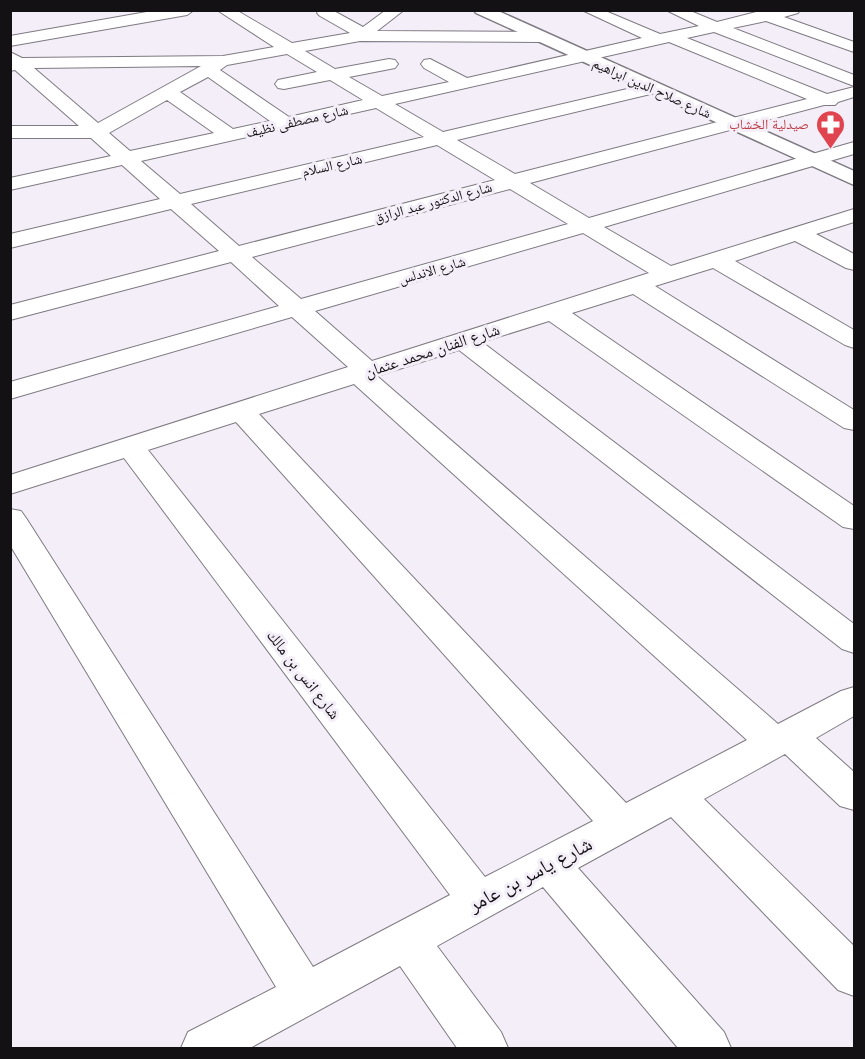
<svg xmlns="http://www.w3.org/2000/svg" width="865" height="1059" viewBox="0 0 865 1059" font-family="Poppins,'Noto Naskh Arabic',sans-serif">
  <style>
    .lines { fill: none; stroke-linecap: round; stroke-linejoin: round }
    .street-casing { stroke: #7f7a82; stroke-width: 2 }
    .secondary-casing { stroke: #7f7a82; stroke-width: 3 }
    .street { fill: #fff; fill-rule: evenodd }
    .secondary { fill: #fff; fill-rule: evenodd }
    .labels { text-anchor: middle; stroke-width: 6; stroke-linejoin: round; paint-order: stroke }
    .far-street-label { font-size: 14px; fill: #131114; stroke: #f4eef8 }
    .far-health-label { font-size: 14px; fill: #be3a42; stroke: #f4eef8; text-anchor: end }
    .street-label { font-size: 16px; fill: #131114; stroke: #f4eef8 }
    .near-street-label { font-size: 20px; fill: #131114; stroke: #f4eef8 }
  </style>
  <rect width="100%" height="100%" fill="#f4eef8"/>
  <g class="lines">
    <defs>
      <g id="street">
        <polygon points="158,10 194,10 187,15 10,46 10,36"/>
        <path d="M 217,10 L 236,10 L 292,43 L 350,33 L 320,16 L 317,13 L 319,10 L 332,10 L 363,27 L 386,10 L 404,10 L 377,31 L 540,32 L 548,37 L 540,42 L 360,41 L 305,51 L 335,69 L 389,59 L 395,60 L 398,64 L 395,68 L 349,77 L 382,96 L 449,82 L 424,68 L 421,64 L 424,60 L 430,59 L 467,78 L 642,38 L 582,10 L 603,10 L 660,34 L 699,26 L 666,10 L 688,10 L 717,22 L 764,10 L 800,10 L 798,13 L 784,17 L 854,42 L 854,52 L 766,21 L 733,28 L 854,75 L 854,86 L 714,32 L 687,38 L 827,94 L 854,87 L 854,97 L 838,102 L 835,105 L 824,105 L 530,183 L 589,218 L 854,142 L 854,154 L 604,227 L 671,266 L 854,209 L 854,222 L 816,234 L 854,254 L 854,270 L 846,268 L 795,241 L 735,261 L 854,330 L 854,348 L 845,345 L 713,268 L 655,286 L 854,410 L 854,430 L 844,428 L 633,294 L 572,313 L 854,506 L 854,529 L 843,527 L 549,321 L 482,342 L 854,624 L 854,653 L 842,649 L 459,350 L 377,376 L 778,724 L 841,691 L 854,687 L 854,716 L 816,738 L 854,772 L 854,810 L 840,806 L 785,754 L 704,799 L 854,946 L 854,996 L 838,990 L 671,817 L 578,868 L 724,1032 L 731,1048 L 678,1048 L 543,887 L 437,946 L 501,1032 L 508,1048 L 457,1048 L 400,966 L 250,1048 L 181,1048 L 188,1032 L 276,987 L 10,545 L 10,509 L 21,511 L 26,518 L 313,967 L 450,895 L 124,458 L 10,494 L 10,475 L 348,367 L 292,317 L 10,399 L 10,382 L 279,306 L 231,262 L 10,320 L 10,305 L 219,251 L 171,209 L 10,248 L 10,234 L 160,199 L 122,165 L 10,190 L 10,178 L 111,156 L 91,138 L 10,138 L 10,126 L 79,126 L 15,70 L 10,71 L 10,52 L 22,58 L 223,56 L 274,47 ZM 669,42 L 807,99 L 515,174 L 457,140 L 659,92 L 662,88 L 659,84 L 653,83 L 443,132 L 395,104 ZM 287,54 L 317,72 L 278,80 L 275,84 L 278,88 L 284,89 L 330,80 L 363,100 L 289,117 L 220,70 L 227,65 ZM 201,66 L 98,123 L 34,68 ZM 208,77 L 270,121 L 233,129 L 180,92 ZM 167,100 L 214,133 L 130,151 L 109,133 ZM 376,108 L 424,137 L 180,194 L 141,161 ZM 437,145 L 495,180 L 239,246 L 191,204 ZM 510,189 L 568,224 L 301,299 L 252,257 ZM 583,233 L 649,273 L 372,361 L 315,311 ZM 354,384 L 747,740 L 626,803 L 259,414 ZM 236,422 L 593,821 L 485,877 L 148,450 Z"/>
      </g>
      <polygon id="secondary" points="474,10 496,10 854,171 854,185 476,13"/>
    </defs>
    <use href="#street" class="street-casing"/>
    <use href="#secondary" class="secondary-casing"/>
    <use href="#street" class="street"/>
    <use href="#secondary" class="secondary"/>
  </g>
  <defs>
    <symbol id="pharmacy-pin" viewBox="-11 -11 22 30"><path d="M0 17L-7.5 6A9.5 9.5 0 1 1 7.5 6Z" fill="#e0444e" stroke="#f4eef8"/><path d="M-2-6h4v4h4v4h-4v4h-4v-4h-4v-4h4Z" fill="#fff"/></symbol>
  </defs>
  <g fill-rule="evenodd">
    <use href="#pharmacy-pin" x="814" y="108" width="33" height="45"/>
  </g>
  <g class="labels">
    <g class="far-street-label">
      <text transform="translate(652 88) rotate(24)" y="5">شارع صلاح الدين ابراهيم</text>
      <text transform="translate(297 121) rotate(-13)" y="5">شارع مصطفى نظيف</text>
      <text transform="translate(332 165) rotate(-13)" y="5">شارع السلام</text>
      <text transform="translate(433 202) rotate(-15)" y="5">شارع الدكتور عبد الرازق</text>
      <text transform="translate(432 270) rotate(-16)" y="5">شارع الاندلس</text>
    </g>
    <g class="far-health-label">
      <text x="809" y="129">صيدلية الخشاب</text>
    </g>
    <g class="street-label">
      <text transform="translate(432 350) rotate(-18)" y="6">شارع الفنان محمد عثمان</text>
      <text transform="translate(304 674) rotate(52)" y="6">شارع انس بن مالك</text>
    </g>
    <g class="near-street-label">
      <text transform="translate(530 874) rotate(-28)" y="7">شارع ياسر بن عامر</text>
    </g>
  </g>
  <rect width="865" height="1059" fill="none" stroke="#131114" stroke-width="24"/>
</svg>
